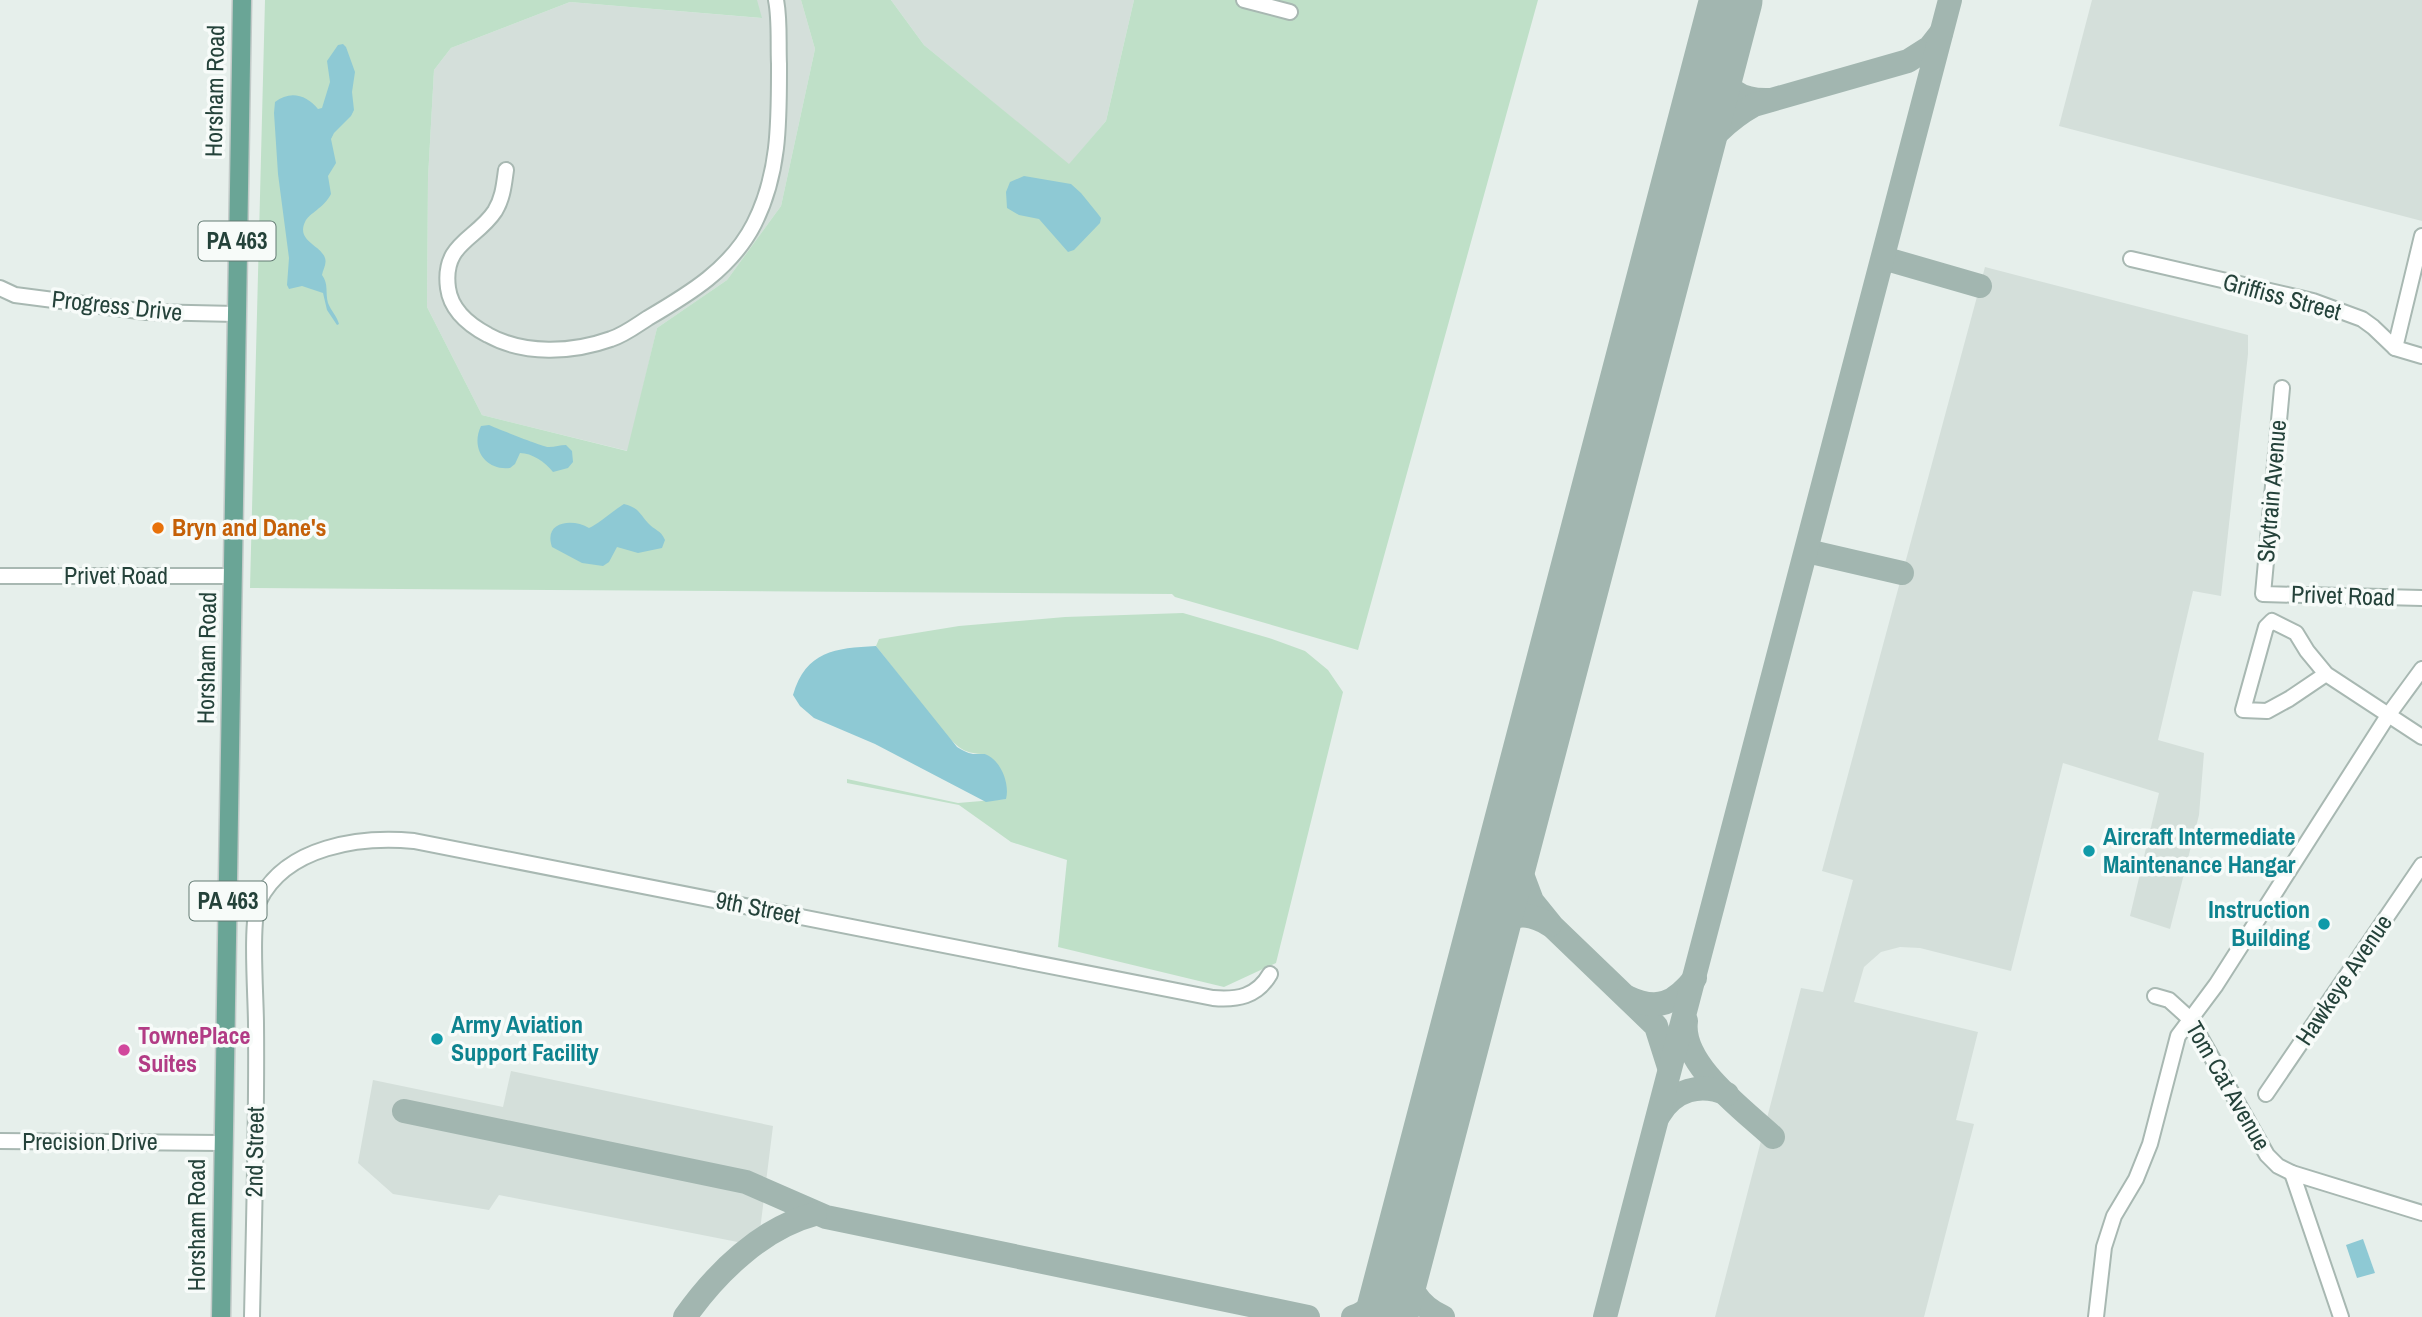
<svg xmlns="http://www.w3.org/2000/svg" width="2422" height="1317" viewBox="0 0 2422 1317" font-family="'Archivo Narrow',sans-serif">
  <style>
    .built { fill: #d4dfda }
    .green { fill: #bfe0c8 }
    .water { fill: #8ec9d4 }
    .lines { fill: none; stroke-linecap: round; stroke-linejoin: round }
    .taxiway { stroke: #a2b6b0; stroke-width: 24 }
    .runway { stroke: #a2b6b0; stroke-width: 63 }
    .minor-casing { stroke: #a8b8b2; stroke-width: 18 }
    .major-casing { stroke: #c2cac8; stroke-width: 21 }
    .minor { stroke: #fff; stroke-width: 14 }
    .major { stroke: #6aa596; stroke-width: 18 }
    .food-dot { fill: #e8710a; stroke: #f7fbf9; stroke-width: 2.5 }
    .culture-dot { fill: #0f9aa8; stroke: #f7fbf9; stroke-width: 2.5 }
    .hotel-dot { fill: #d1479c; stroke: #f7fbf9; stroke-width: 2.5 }
    .labels { text-anchor: middle; stroke-width: 7; stroke-linejoin: round; paint-order: stroke }
    .shield { fill: #f7fbf9; stroke: #637a73; stroke-width: 2 }
    .shield-label { font-size: 23px; font-weight: bold; fill: #24423a }
    .street-label { font-size: 24px; fill: #24423a; stroke: #f7fbf9 }
    .food-label { font-size: 24px; font-weight: bold; fill: #c56008; stroke: #f7fbf9; text-anchor: start }
    .culture-label { font-size: 24px; font-weight: bold; fill: #0d838f; stroke: #f7fbf9; text-anchor: start }
    .hotel-label { font-size: 24px; font-weight: bold; fill: #b23c85; stroke: #f7fbf9; text-anchor: start }
  </style>
  <rect width="100%" height="100%" fill="#e6efeb"/>
  <g class="built">
    <polygon points="756,0 801,0 815,49 781,206 727,280 657,328 628,451 482,415 427,307 428,178 434,70 451,48 570,2 761,18"/>
    <polygon points="891,0 1134,0 1106,121 1069,165 924,45"/>
    <polygon points="2092,0 2422,0 2422,221 2059,126"/>
    <polygon points="1985,267 2248,335 2248,354 2221,596 2193,591 2158,740 2204,753 2199,815 2170,929 2130,916 2159,793 2063,763 2011,971 1920,948 1900,947 1881,952 1864,967 1854,1002 1978,1032 1956,1120 1974,1124 1924,1317 1715,1317 1801,988 1823,992 1853,880 1822,871"/>
    <polygon points="511,1071 773,1126 758,1246 499,1195 489,1210 393,1194 358,1163 373,1080 503,1107"/>
  </g>
  <g class="green">
    <polygon points="265,0 757,0 762,18 570,2 451,48 434,70 428,178 427,307 482,415 627,451 657,328 727,280 781,206 815,49 801,0 891,0 924,45 1069,164 1106,121 1134,0 1538,0 1358,650 1175,597 1172,594 250,588"/>
    <path d="M 1183,613 L 1269,638 L 1305,651 L 1328,670 L 1343,692 L 1276,963 L 1224,987 L 1058,947 L 1067,860 L 1011,842 L 959,805 L 847,783 L 847,779 L 958,803 L 1005,799 L 985,754 C 964,754 959,748 945,734 L 876,646 L 879,639 L 959,626 L 1065,617 Z"/>
  </g>
  <g class="water">
    <path d="M 343,44 L 346,47 L 355,72 L 352,92 L 354,110 L 351,116 L 334,133 L 331,139 L 336,163 L 328,176 L 331,194 C 324,208 309,213 305,222 C 296,241 321,245 325,258 C 327,264 323,269 322,275 C 329,285 325,292 328,303 C 331,311 337,316 339,324 L 337,325 L 327,310 L 323,293 L 302,286 L 289,289 L 287,285 L 289,258 L 278,174 L 274,113 L 275,102 C 290,90 307,95 318,109 L 322,108 L 330,82 L 327,61 L 338,45 Z"/>
    <polygon points="1024,176 1071,184 1081,193 1098,214 1101,218 1100,223 1074,250 1068,252 1039,219 1019,215 1007,208 1006,192 1010,182"/>
    <path d="M 489,425 C 496,428 545,448 549,447 C 555,447 560,445 566,445 L 572,451 L 573,462 L 568,468 L 553,472 C 545,462 532,453 520,453 L 515,464 L 510,468 C 486,471 470,449 481,426 Z"/>
    <path d="M 624,504 C 639,508 639,513 648,523 C 654,530 661,530 665,540 L 662,548 L 638,553 L 617,547 L 609,562 L 603,566 L 582,563 L 552,547 C 543,521 573,518 589,528 C 597,525 614,510 624,504 Z"/>
    <path d="M 876,646 L 957,747 C 962,750 967,753 973,754 C 974,754 984,754 985,754 C 1001,760 1010,784 1006,799 L 986,802 L 875,744 L 814,718 L 800,706 L 793,695 C 806,651 835,648 876,646 Z"/>
    <polygon points="2363,1239 2375,1273 2357,1278 2346,1245"/>
  </g>
  <g class="lines">
    <g class="taxiway">
      <path d="M 1715,62 C 1727,90 1738,101 1769,100"/>
      <path d="M 1687,167 C 1708,142 1725,121 1754,105 L 1908,61 L 1930,47 L 1941,33"/>
      <polyline points="1883,258 1980,286"/>
      <polyline points="1807,551 1902,573"/>
      <polyline points="1516,823 1520,869 1532,901 1553,927 1656,1026 1669,1067"/>
      <path d="M 1485,939 C 1507,916 1521,907 1550,925"/>
      <path d="M 1627,997 C 1658,1012 1675,1003 1695,978"/>
      <path d="M 1686,1021 C 1680,1064 1744,1110 1773,1137"/>
      <polyline points="404,1111 746,1182 826,1217 1308,1317"/>
      <path d="M 1659,1115 C 1674,1090 1700,1082 1727,1094"/>
      <path d="M 1402,1258 C 1407,1285 1417,1306 1443,1317"/>
      <path d="M 685,1317 C 716,1273 762,1228 815,1214"/>
      <path d="M 1353,1317 C 1376,1310 1387,1286 1399,1268"/>
      <polyline points="1605,1317 1950,0"/>
    </g>
    <polyline class="runway" points="1386,1317 1731,0"/>
    <defs>
      <g id="minor">
        <polyline points="1244,0 1290,12"/>
        <path d="M 506,170 C 504,184 503,198 495,211 C 476,240 442,243 448,288 C 451,311 469,325 488,335 C 524,355 572,353 611,339 C 624,335 637,325 648,318 C 689,294 731,269 754,224 C 780,173 779,120 779,64 C 778,43 780,20 776,0"/>
        <polyline points="2131,259 2313,301 2362,319 2373,327 2395,348 2422,356"/>
        <polyline points="0,288 15,295 146,312 236,314"/>
        <polyline points="2395,348 2422,236"/>
        <polyline points="2282,388 2263,594 2422,598"/>
        <polyline points="0,576 233,576"/>
        <polyline points="2326,674 2289,699 2267,711 2243,710 2266,627 2272,621 2296,633 2307,651 2326,674 2422,737"/>
        <polyline points="2155,996 2169,1000 2190,1019 2267,1155 2278,1166 2292,1173 2422,1213"/>
        <polyline points="2266,1094 2422,865"/>
        <polyline points="0,1141 222,1143"/>
        <polyline points="2292,1173 2341,1317"/>
        <path d="M 252,1317 C 254,1219 257,1121 256,1024 C 256,998 250,921 259,901 C 286,846 360,836 414,841 L 1213,998 C 1237,1000 1257,997 1270,974"/>
        <polyline points="2096,1317 2104,1247 2114,1216 2136,1179 2150,1144 2178,1036 2216,985 2389,714 2422,669"/>
      </g>
      <polyline id="major" points="221,1317 242,0"/>
    </defs>
    <use href="#minor" class="minor-casing"/>
    <use href="#major" class="major-casing"/>
    <use href="#minor" class="minor"/>
    <use href="#major" class="major"/>
  </g>
  <circle class="food-dot" cx="158" cy="528" r="7"/>
  <g class="culture-dot">
    <circle cx="2089" cy="851" r="7"/>
    <circle cx="2324" cy="924" r="7"/>
    <circle cx="437" cy="1039" r="7"/>
  </g>
  <circle class="hotel-dot" cx="124" cy="1050" r="7"/>
  <g class="labels">
    <g class="shield">
      <rect x="198.5" y="221.5" width="77" height="39" rx="5"/>
      <rect x="189.5" y="881.5" width="77" height="39" rx="5"/>
    </g>
    <g class="shield-label">
      <text x="237" y="249">PA 463</text>
      <text x="228" y="909">PA 463</text>
    </g>
    <g class="street-label">
      <text transform="translate(215 91) rotate(-89)" y="8">Horsham Road</text>
      <text transform="translate(2282 297) rotate(15)" y="8">Griffiss Street</text>
      <text transform="translate(117 306) rotate(6)" y="8">Progress Drive</text>
      <text transform="translate(2272 491) rotate(-85)" y="8">Skytrain Avenue</text>
      <text x="116" y="584">Privet Road</text>
      <text transform="translate(2343 596) rotate(2)" y="8">Privet Road</text>
      <text transform="translate(207 658) rotate(-89)" y="8">Horsham Road</text>
      <text transform="translate(758 908) rotate(11)" y="8">9th Street</text>
      <text transform="translate(2344 980) rotate(-56)" y="8">Hawkeye Avenue</text>
      <text transform="translate(2228 1086) rotate(60)" y="8">Tom Cat Avenue</text>
      <text x="90" y="1150">Precision Drive</text>
      <text transform="translate(255 1152) rotate(-89)" y="8">2nd Street</text>
      <text transform="translate(197 1225) rotate(-90)" y="8">Horsham Road</text>
    </g>
    <g class="food-label">
      <text x="172" y="536">Bryn and Dane's</text>
    </g>
    <g class="culture-label">
      <text x="2103" y="845">Aircraft Intermediate<tspan x="2103" dy="28">Maintenance Hangar</tspan></text>
      <text x="2310" y="918" text-anchor="end">Instruction<tspan x="2310" dy="28">Building</tspan></text>
      <text x="451" y="1033">Army Aviation<tspan x="451" dy="28">Support Facility</tspan></text>
    </g>
    <g class="hotel-label">
      <text x="138" y="1044">TownePlace<tspan x="138" dy="28">Suites</tspan></text>
    </g>
  </g>
</svg>
